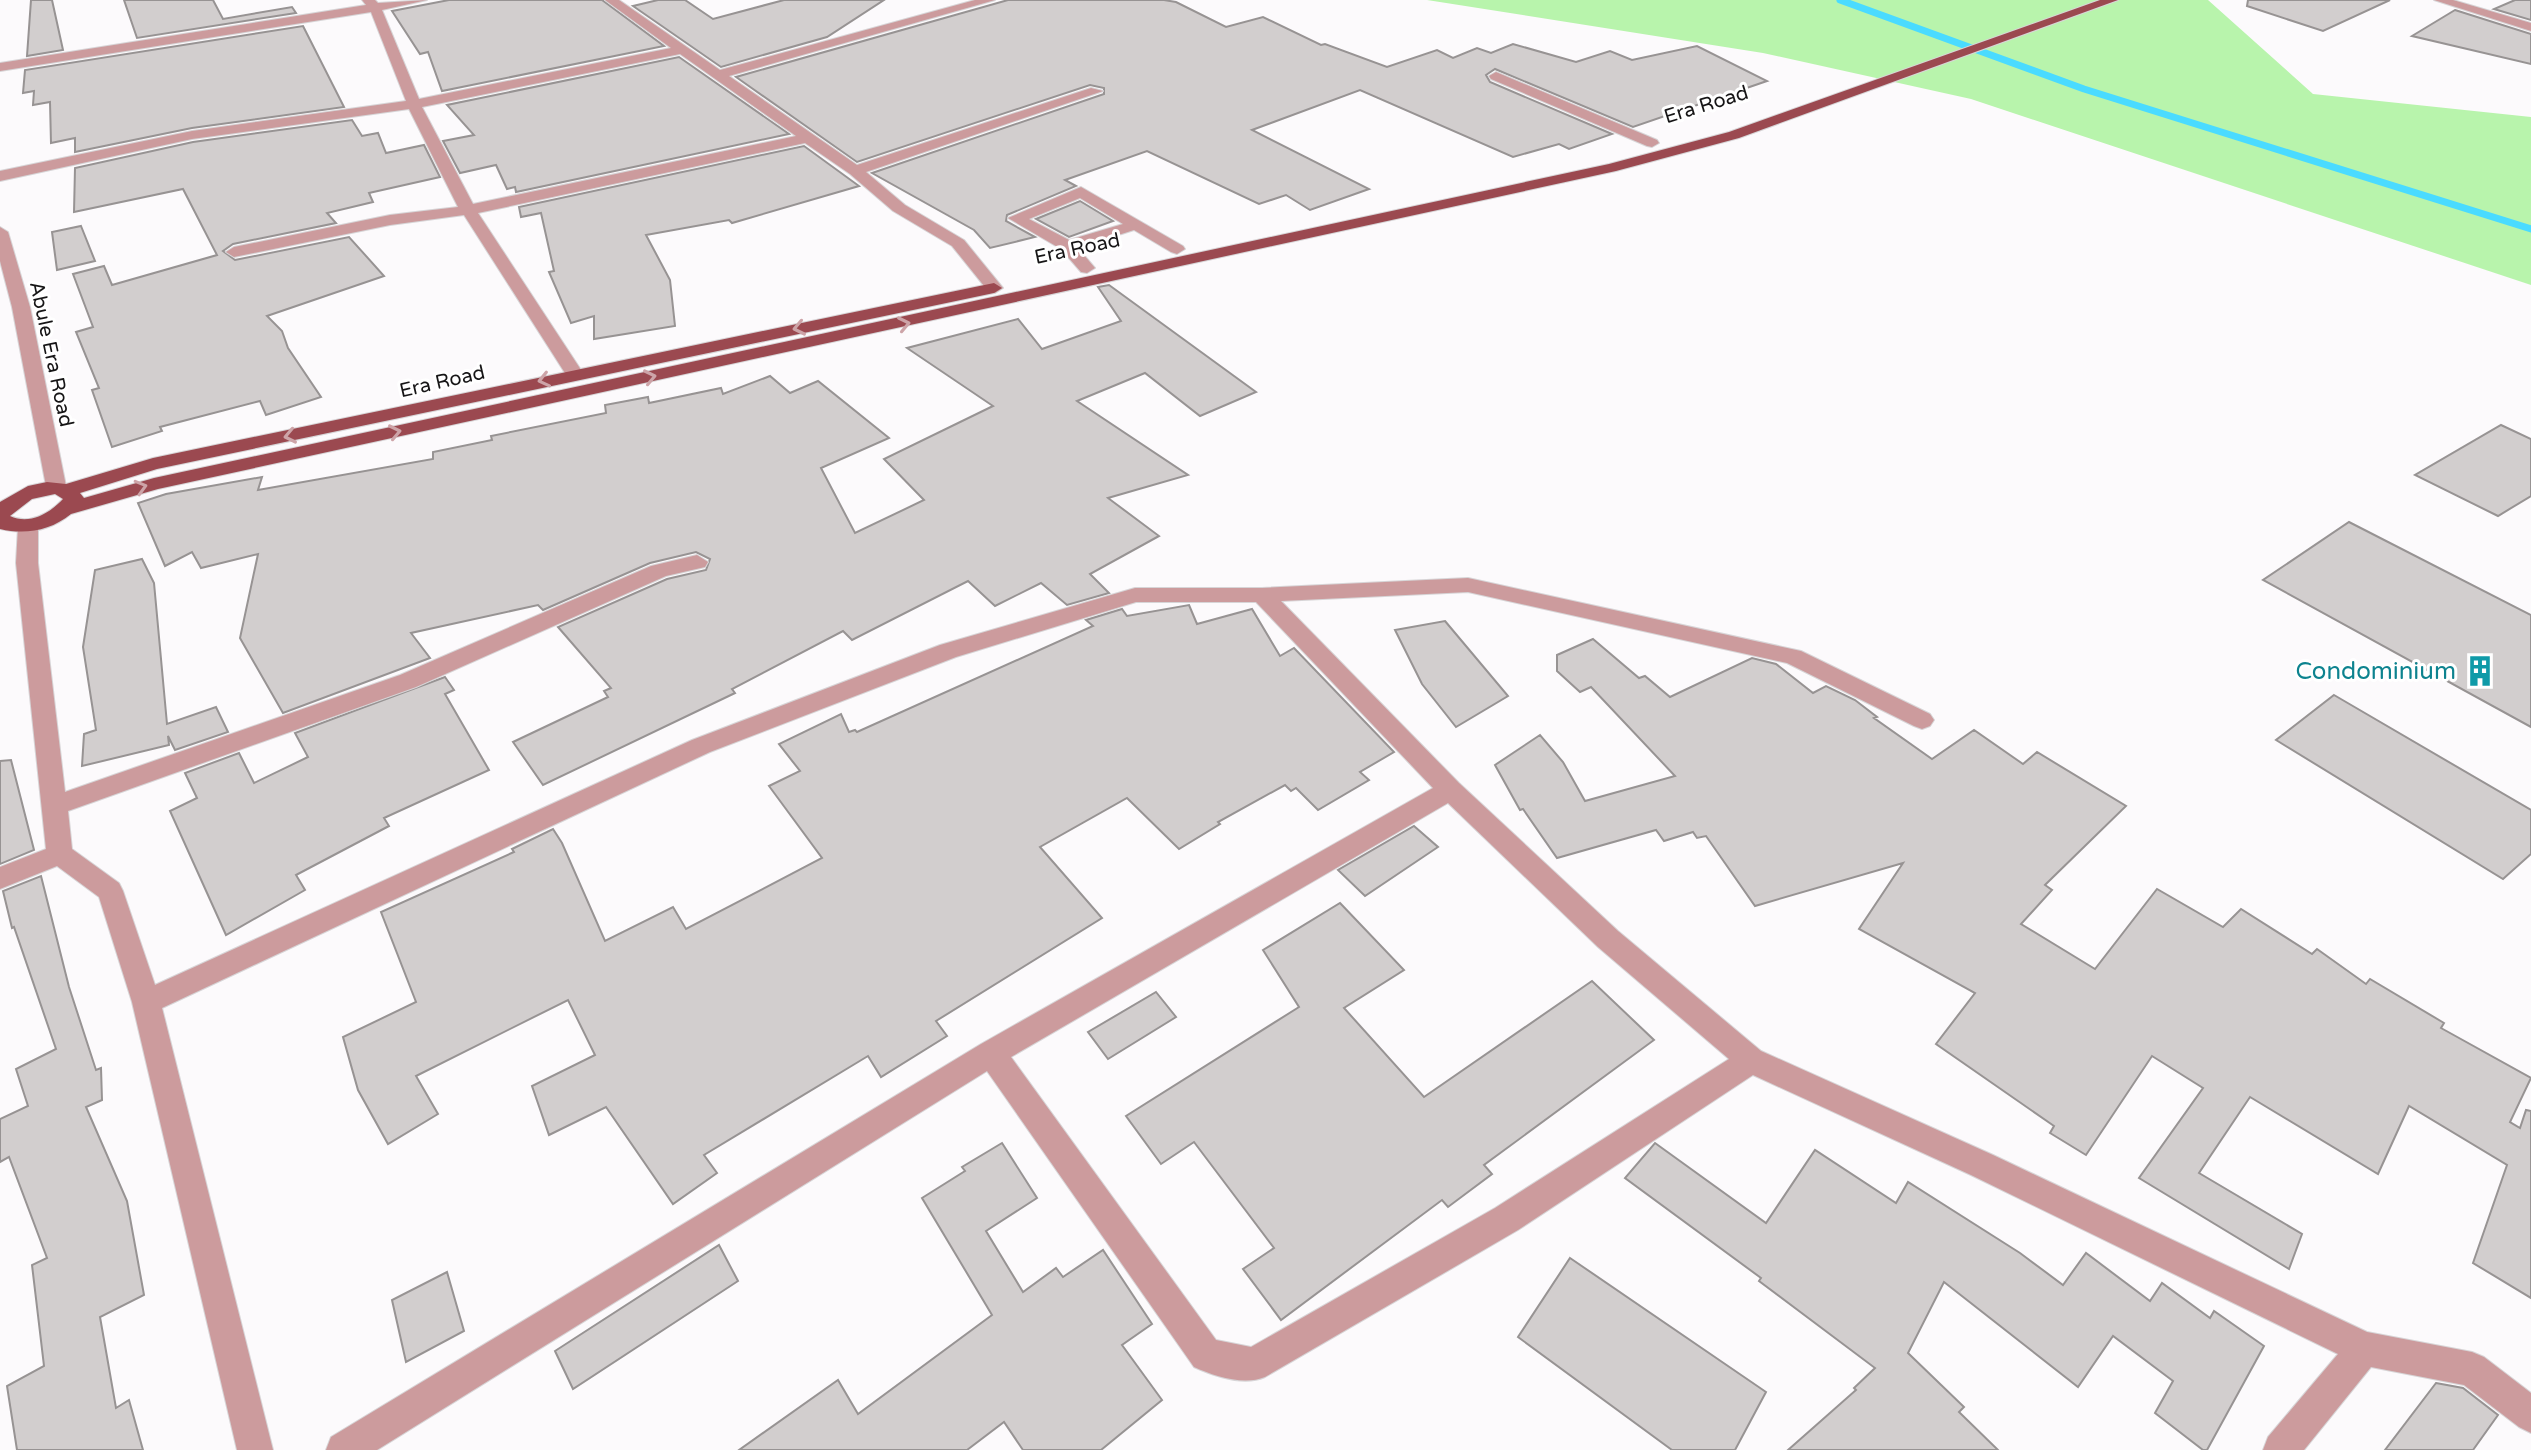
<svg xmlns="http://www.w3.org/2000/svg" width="2531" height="1450" viewBox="0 0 2531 1450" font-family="'Varela Round',sans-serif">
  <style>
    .green { fill: #b8f4ac }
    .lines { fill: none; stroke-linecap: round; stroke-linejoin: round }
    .stream { stroke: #4adbff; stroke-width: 7 }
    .building { fill: #d2cece; stroke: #979393; stroke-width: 2 }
    .minor-casing { stroke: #d7d5d7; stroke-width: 2 }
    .major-casing { stroke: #d7d5d7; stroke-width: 2 }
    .minor { fill: #cc9b9d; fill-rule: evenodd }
    .major { fill: #9b4950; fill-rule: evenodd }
    .oneway { stroke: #cda4a8 }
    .labels { text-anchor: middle; stroke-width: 6; stroke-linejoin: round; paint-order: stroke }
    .far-street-label { font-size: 20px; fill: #161516; stroke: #fff }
    .culture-label { font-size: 24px; fill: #0d838f; stroke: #fff; text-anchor: end }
  </style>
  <rect width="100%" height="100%" fill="#fcfafc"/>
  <polygon class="green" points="1427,0 2208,0 2313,94 2531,117 2531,285 1971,99 1763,53"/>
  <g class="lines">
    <polyline class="stream" points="1840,0 2084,89 2531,229"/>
  </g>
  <g class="building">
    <polygon points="31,0 52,0 63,50 27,56"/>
    <polygon points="124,0 213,0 223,19 292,7 296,13 137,38"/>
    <polygon points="449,0 602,0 664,46 442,91 428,52 420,54 392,11"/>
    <polygon points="658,0 685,0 713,19 784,0 884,0 827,37 721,67 633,6"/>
    <polygon points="1008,0 1164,0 1176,2 1226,27 1263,17 1321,45 1325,44 1387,67 1437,50 1453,58 1477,48 1491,53 1513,44 1576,62 1610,51 1632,60 1697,46 1767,81 1633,127 1495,69 1486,75 1490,82 1612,134 1569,149 1559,144 1513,157 1360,90 1252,130 1369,189 1310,210 1286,195 1259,204 1147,151 1065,180 1076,186 1007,215 1006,221 1035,237 990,248 974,230 872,173 1104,94 1104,88 1090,85 857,162 736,77"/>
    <polygon points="2248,0 2390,0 2323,31 2247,6"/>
    <polygon points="2515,0 2531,0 2531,20 2494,9"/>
    <polygon points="2455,10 2531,34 2531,64 2412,36"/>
    <polygon points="303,26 344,107 192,128 75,152 75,138 51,143 50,102 33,105 34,91 23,93 25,70"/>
    <polygon points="679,57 789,134 516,192 515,187 507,189 496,165 460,173 443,141 474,135 447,105"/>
    <polygon points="352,120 362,136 378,133 386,153 424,145 440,177 369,193 373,202 327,213 336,223 233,244 223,251 235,260 349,237 384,276 267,316 282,331 288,348 321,397 266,415 260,401 160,427 162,431 112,447 92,390 99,388 76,332 93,327 73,274 104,266 112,285 217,255 183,189 74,212 75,168 193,142"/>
    <polygon points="804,146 859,186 732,223 729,220 646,235 670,280 675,326 594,339 594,316 571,323 549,272 554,271 541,213 521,217 519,207"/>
    <polygon points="1080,201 1113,221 1069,237 1036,219"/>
    <polygon points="81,226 95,261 57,270 52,232"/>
    <polygon points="1109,285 1256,392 1200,416 1145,373 1077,401 1188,475 1108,498 1159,536 1090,574 1109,593 1067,605 1041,583 995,606 968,581 852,640 843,631 732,689 735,693 543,785 513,742 608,697 604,691 611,688 558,627 667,579 706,570 710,559 696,552 650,563 543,610 538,605 411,633 430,658 283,713 240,638 258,554 201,568 192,552 165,566 138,503 166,494 262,477 258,490 433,459 433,452 492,440 491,436 606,413 605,405 648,397 649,403 721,388 723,394 770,376 790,393 818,381 889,438 821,468 855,533 924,500 884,459 993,406 907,348 1018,319 1042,349 1121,321 1098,287"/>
    <polygon points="2501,425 2531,439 2531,496 2498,516 2415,475"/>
    <polygon points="2349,522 2531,615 2531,727 2263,580"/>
    <polygon points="142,559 154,583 167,724 216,707 228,732 175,750 168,736 169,745 82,766 84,734 96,730 83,647 95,570"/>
    <polygon points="1189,605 1197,624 1252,609 1280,656 1294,648 1394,752 1360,772 1369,780 1318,810 1296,788 1291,791 1285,785 1218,822 1220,824 1179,849 1127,798 1040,847 1102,918 936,1021 947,1036 881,1077 868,1056 704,1155 717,1173 673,1204 606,1107 549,1135 532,1086 595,1055 568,1000 416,1076 438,1114 388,1144 358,1090 343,1037 416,1002 381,912 514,852 512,849 553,829 562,843 605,941 673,907 686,929 822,858 769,786 800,771 779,744 841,714 849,732 855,730 857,732 1093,626 1086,620 1122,609 1127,616"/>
    <polygon points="1445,621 1508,696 1456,727 1422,684 1395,630"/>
    <polygon points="1593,639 1639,678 1645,676 1670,697 1752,658 1776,664 1813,693 1826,686 1855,700 1877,717 1874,718 1932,759 1974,730 2023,764 2037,752 2126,806 2045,885 2052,890 2021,924 2095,969 2157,889 2223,927 2241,909 2312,954 2317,949 2366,984 2370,979 2444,1023 2441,1028 2531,1078 2510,1122 2520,1128 2526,1110 2531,1111 2531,1298 2473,1263 2507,1165 2409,1106 2378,1174 2250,1097 2199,1173 2302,1234 2289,1269 2139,1178 2203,1088 2152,1056 2086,1155 2050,1133 2054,1126 1936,1044 1975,993 1859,929 1903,863 1755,906 1706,836 1697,838 1693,832 1664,841 1656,830 1557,858 1523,809 1520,810 1495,765 1540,735 1563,762 1585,801 1675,776 1591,687 1580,692 1557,671 1557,655"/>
    <polygon points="445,677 454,690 445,694 489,770 384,818 389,826 296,875 305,890 226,935 170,811 197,798 185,773 239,753 254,783 308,757 295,733"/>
    <polygon points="2334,695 2531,810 2531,854 2503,879 2276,740"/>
    <polygon points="11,760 34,850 0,864 0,761"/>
    <polygon points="1414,826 1438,847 1365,896 1338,870"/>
    <polygon points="41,876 69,987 96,1070 101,1068 102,1100 86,1107 127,1201 144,1295 100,1317 116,1408 129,1400 143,1450 17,1450 7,1386 44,1366 32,1265 47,1258 9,1157 0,1162 0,1119 28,1106 16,1069 56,1049 14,927 12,928 3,891"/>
    <polygon points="1340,903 1404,970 1344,1008 1424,1097 1592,981 1654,1040 1484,1165 1492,1174 1448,1207 1442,1200 1281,1320 1243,1269 1274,1248 1194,1142 1161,1164 1126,1116 1299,1007 1263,950"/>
    <polygon points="1156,992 1176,1017 1108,1059 1088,1032"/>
    <polygon points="1002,1143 1037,1198 986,1231 1023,1292 1056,1268 1063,1277 1103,1250 1152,1324 1122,1345 1162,1400 1101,1450 1023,1450 1004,1422 967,1450 739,1450 838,1380 858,1414 992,1315 922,1198 965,1171 962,1167"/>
    <polygon points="1655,1143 1766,1223 1815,1150 1896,1203 1908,1182 2020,1253 2063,1285 2086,1253 2150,1301 2162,1283 2210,1318 2214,1311 2264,1346 2207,1450 2203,1450 2155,1413 2173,1381 2113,1336 2078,1387 1944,1282 1908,1353 1964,1407 1959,1412 1998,1450 1788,1450 1856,1390 1854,1388 1875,1368 1759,1281 1761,1278 1625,1178"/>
    <polygon points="719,1245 738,1281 573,1389 555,1351"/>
    <polygon points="1570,1258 1766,1392 1735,1450 1672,1450 1518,1337"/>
    <polygon points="447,1272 464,1331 406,1362 392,1300"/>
    <polygon points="2436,1383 2463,1388 2498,1415 2473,1450 2385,1450"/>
  </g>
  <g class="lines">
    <defs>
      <g id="minor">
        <path d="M 362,0 L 375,0 L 378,3 L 427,0 L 382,10 L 419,99 L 671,48 L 605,0 L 619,0 L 720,70 L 975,0 L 995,0 L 729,76 L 857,165 L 1091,88 L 1103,91 L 866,172 L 905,205 L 964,240 L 1003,288 L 995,293 L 989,292 L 952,246 L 893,211 L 850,174 L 805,143 L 478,213 L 583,373 L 574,378 L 565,373 L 464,215 L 390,225 L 234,257 L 226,252 L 234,247 L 390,215 L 458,207 L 409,109 L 192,139 L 0,181 L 0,171 L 192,131 L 406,101 L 371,12 L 0,71 L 0,63 L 366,5 ZM 680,54 L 796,136 L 473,204 L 422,107 Z"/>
        <polygon points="2434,0 2453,0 2531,23 2531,31"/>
        <polygon points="1496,72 1657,140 1659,143 1652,147 1647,146 1491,79 1489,76"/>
        <path d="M 1081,187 L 1183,246 L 1185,249 L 1177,254 L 1171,252 L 1134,230 L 1078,248 L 1095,268 L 1087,273 L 1081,272 L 1061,249 L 1008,218 ZM 1080,198 L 1123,224 L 1069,240 L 1029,219 Z"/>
        <polygon points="0,227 8,232 30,307 66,486 56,492 46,486 12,307 0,261"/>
        <path d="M 28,521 L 38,527 L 38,563 L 65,792 L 400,675 L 651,566 L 697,555 L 708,562 L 705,567 L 666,576 L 416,687 L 68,811 L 72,849 L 119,883 L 123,891 L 155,985 L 692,740 L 940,645 L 1135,588 L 1262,588 L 1468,578 L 1801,651 L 1930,714 L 1934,720 L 1930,726 L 1922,729 L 1914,726 L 1787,663 L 1468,592 L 1281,601 L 1459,783 L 1618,931 L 1761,1051 L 1993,1155 L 2367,1332 L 2472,1352 L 2484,1357 L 2531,1393 L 2531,1433 L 2519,1427 L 2464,1385 L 2371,1367 L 2304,1450 L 2263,1450 L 2268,1437 L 2338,1354 L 1971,1175 L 1753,1075 L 1518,1230 L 1265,1377 C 1244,1386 1214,1376 1194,1367 L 987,1071 L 377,1450 L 326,1450 L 331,1437 L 981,1044 L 1433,788 L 1256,602 L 1136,602 L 956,657 L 710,752 L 162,1008 L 273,1450 L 237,1450 L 132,1002 L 99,897 L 57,866 L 0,889 L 0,867 L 46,849 L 16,563 L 18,527 ZM 1448,803 L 1598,947 L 1729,1059 L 1495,1208 L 1251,1347 L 1216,1340 L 1011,1057 Z"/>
      </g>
      <path id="major" d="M 2100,0 L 2118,0 L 1739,138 L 1616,171 L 158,489 L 71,514 C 50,531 25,535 0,529 L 0,502 L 28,486 L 47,482 L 66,484 L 153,458 L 994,283 L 1002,288 L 994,293 L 157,469 L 80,493 L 84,498 L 154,478 L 1609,164 L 1729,132 ZM 55,494 L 63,499 C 49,514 29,525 10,516 L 32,499 Z"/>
    </defs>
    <use href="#minor" class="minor-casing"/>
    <use href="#major" class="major-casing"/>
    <use href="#minor" class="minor"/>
    <use href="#major" class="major"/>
  </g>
  <defs><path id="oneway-chevron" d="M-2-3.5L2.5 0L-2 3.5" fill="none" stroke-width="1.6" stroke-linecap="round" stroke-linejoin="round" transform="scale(2)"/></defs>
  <g class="oneway">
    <use href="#oneway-chevron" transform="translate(904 324) rotate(-12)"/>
    <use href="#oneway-chevron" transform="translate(799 328) rotate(168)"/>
    <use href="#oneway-chevron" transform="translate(650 377) rotate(-12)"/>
    <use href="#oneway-chevron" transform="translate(544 380) rotate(167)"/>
    <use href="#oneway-chevron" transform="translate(395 432) rotate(-12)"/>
    <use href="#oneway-chevron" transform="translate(290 436) rotate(168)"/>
    <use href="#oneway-chevron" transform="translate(141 487) rotate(-16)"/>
  </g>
  <defs>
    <symbol id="building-bare" viewBox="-9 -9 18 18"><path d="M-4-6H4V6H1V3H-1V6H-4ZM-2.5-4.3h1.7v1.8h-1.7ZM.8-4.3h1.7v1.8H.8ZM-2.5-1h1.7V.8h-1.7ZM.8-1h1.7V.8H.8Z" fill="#0f9aa8" stroke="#fff" stroke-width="2.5" paint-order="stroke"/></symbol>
  </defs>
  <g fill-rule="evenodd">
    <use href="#building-bare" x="2458" y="649" width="44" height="44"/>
  </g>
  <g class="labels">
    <g class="far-street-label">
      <text transform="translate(1706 104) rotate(-17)" y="7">Era Road</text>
      <text transform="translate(1077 248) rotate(-12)" y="7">Era Road</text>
      <text transform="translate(52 354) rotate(78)" y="7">Abule Era Road</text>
      <text transform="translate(442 381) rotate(-13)" y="7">Era Road</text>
    </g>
    <g class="culture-label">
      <text x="2456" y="679">Condominium</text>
    </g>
  </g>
</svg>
